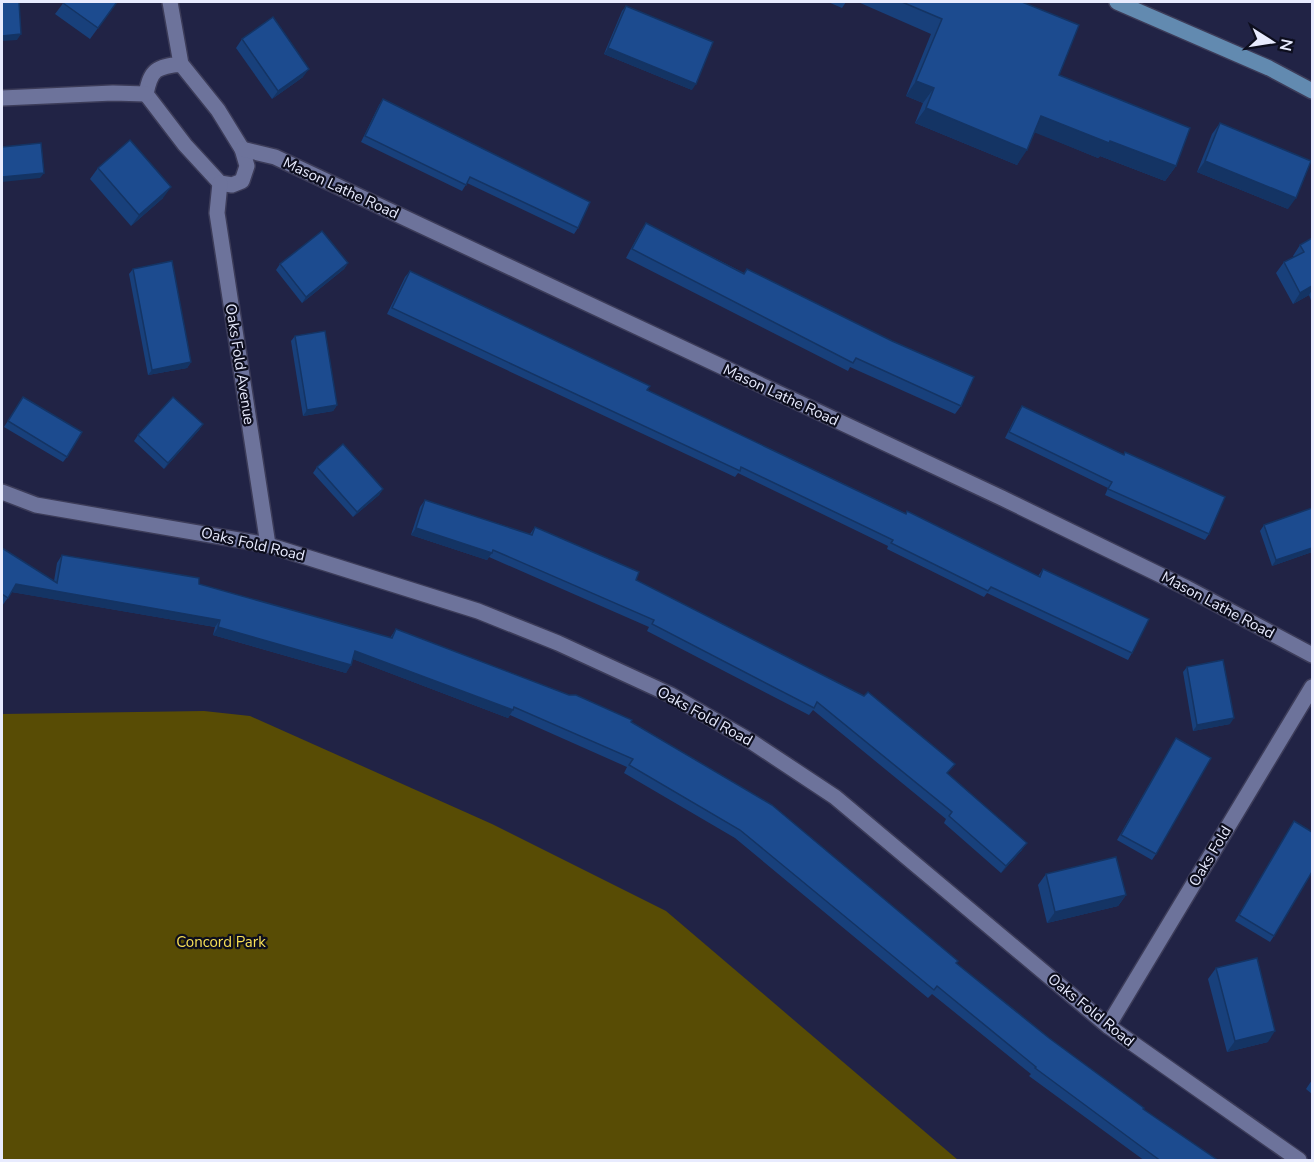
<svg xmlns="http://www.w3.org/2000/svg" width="1314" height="1162" viewBox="0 0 1314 1162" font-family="'Nunito Sans',sans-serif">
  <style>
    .green { fill: #584c05 }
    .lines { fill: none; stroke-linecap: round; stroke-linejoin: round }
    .minor-casing { stroke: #3c3c59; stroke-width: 18 }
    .secondary-casing { stroke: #3c3c59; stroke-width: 18 }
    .minor { stroke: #6d739b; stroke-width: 15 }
    .secondary { stroke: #628ab0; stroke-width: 15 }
    .wall { fill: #18407b }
    .shaded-wall { fill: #143464 }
    .building { fill: #1c4b8f; stroke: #143464; stroke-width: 1.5 }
    .labels { text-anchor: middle; stroke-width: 4.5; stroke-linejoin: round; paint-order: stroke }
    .street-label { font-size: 15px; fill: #e8ebfe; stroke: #0d0e1e }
    .park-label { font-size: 15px; fill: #f8df56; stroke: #0d0e1e }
  </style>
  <rect width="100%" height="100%" fill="#212345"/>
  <polygon class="green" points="204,711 250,716 492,824 666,911 958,1160 2,1160 2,714"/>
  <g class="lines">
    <defs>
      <g id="minor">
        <path d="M 170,2 L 181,64 L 218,110 L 242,149 L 247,166 L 242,181 L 232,185 L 220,183 L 185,145 L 146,94 C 151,69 156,67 181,64"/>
        <polyline points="2,98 113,93 146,94"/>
        <polyline points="242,149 275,157 1002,498 1187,588 1312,655"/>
        <polyline points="220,183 217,213 268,545"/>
        <polyline points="2,492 36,505 268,545 478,611 558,643 671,695 752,742 835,797 1108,1026 1299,1160"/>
        <polyline points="1108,1026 1312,687"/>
      </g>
      <polyline id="secondary" points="1117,2 1269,68 1312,91"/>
    </defs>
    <use href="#minor" class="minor-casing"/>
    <use href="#secondary" class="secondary-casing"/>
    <use href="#minor" class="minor"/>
    <use href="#secondary" class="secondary"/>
  </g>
  <g class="wall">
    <polygon points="64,2 117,2 90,39 55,14"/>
    <polygon points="828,2 846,2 842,8"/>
    <polygon points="858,2 1022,2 1059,75 1176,166 1165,181 1100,156 1098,158 1035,132 1017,165 915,123 923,103 906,96 931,34"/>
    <polygon points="626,6 692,90 604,54 622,11"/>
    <polygon points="242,39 303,77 272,99 236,48"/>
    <polygon points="383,99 578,228 574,234 467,183 462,191 361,142 379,105"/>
    <polygon points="1220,123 1288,209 1197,172 1212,134"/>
    <polygon points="98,168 163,198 131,226 90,179"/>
    <polygon points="646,223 744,273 747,269 961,406 955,414 850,367 848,371 626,258 640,232"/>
    <polygon points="1312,238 1312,303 1309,295 1293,304 1276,273 1284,262 1294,257 1293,256 1300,245"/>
    <polygon points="348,263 344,269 302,303 276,270 280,264"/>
    <polygon points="133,269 191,362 187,368 148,375 129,274"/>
    <polygon points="410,271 647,390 905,513 1038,576 1043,569 1132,653 1128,660 987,593 984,597 887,549 888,546 738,473 735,477 387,314 405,277"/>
    <polygon points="295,336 337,405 333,411 303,416 291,341"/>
    <polygon points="23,397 67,457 63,462 4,427"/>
    <polygon points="1022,406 1123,455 1125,452 1209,534 1205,540 1105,495 1108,488 1005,438 1018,412"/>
    <polygon points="203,424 199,430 164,469 134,441 138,435"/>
    <polygon points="317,467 383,489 379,495 353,517 313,473"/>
    <polygon points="425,500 530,534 535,527 636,580 948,774 1022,850 1001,873 944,823 946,819 813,710 809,715 647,631 649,627 489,557 487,560 411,535 420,507"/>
    <polygon points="1312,508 1312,552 1272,566 1260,531 1264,525"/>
    <polygon points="2,548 54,581 57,563 62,555 199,584 390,638 396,629 631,722 956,963 1049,1038 1143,1109 1219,1161 1145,1161 1029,1076 1031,1074 932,994 928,998 735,838 624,773 627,767 510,715 508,718 353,659 346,673 213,635 215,627 12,592 2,606"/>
    <polygon points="1187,667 1230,724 1193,731 1183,672"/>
    <polygon points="1176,738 1156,854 1152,860 1117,840"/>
    <polygon points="1294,821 1274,936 1270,942 1235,921"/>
    <polygon points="1046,874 1126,895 1118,906 1047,923 1038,885"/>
    <polygon points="1216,968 1268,1042 1227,1052 1208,979"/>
    <polygon points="1312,1080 1312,1094 1306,1089"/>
  </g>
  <g class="shaded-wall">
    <polygon points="21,34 17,40 2,41 2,36"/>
    <polygon points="608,48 696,84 692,90 604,54"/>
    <polygon points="309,69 303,77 272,99 278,91"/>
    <polygon points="916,81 934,88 923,103 906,96"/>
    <polygon points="926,108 1027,150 1017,165 915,123"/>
    <polygon points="1041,116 1110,141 1176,166 1165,181 1100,156 1098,158 1031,131"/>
    <polygon points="1205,161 1296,198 1288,209 1197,172"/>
    <polygon points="44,173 40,178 2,182 2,177"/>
    <polygon points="171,187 163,198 131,226 139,215"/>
    <polygon points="348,263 344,269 302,303 306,297"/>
    <polygon points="1312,286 1312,290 1309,295 1293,304 1300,293"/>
    <polygon points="191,362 187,368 148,375 152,370"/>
    <polygon points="337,405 333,411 303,416 307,410"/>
    <polygon points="203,424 199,430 164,469 168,463"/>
    <polygon points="383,489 379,495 353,517 357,512"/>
    <polygon points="416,528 492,553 487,560 411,535"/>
    <polygon points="1312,548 1312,552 1272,566 1276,560"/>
    <polygon points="16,584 220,620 215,627 11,592"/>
    <polygon points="218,627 351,665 346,673 213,635"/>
    <polygon points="355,651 513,710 508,718 350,658"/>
    <polygon points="1234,718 1230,724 1193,731 1197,725"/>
    <polygon points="1027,843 1022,850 1001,873 1006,866"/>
    <polygon points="1126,895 1118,906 1047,923 1055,912"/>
    <polygon points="1275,1031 1268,1042 1227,1052 1235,1041"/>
  </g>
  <g class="building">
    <polygon points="2,2 19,2 21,34 2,36"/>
    <polygon points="64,2 117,2 98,28 63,3"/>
    <polygon points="902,2 1022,2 1079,25 1059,75 1190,128 1176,166 1110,141 1109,143 1041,116 1027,150 926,108 934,88 916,81 942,19"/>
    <polygon points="626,6 713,42 696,84 608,48"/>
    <polygon points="273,17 309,69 278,91 242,39"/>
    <polygon points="383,99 590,202 578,228 470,177 466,185 365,136"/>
    <polygon points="1220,123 1311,161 1296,198 1205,161"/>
    <polygon points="130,140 171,187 139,215 98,168"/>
    <polygon points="41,143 44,173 2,177 2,147"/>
    <polygon points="646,223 744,274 747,269 892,341 974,377 961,406 856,358 853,363 632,249"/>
    <polygon points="322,231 348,263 306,297 280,264"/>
    <polygon points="1312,238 1312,286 1300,293 1284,262 1304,252 1300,245"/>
    <polygon points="172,261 191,362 152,370 133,269"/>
    <polygon points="410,271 650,386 647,390 906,514 907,511 1040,577 1043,569 1149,619 1132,653 991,587 988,591 891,543 893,540 741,467 740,471 392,308"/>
    <polygon points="325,331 337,405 307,410 295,336"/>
    <polygon points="23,397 82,432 67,457 8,421"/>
    <polygon points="173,397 203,424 168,463 138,435"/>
    <polygon points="1022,406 1124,455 1125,452 1225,497 1209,534 1108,489 1112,482 1009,432"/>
    <polygon points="343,444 383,489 357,512 317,467"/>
    <polygon points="425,500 532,535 535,527 639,572 636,580 864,696 868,692 955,764 947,773 1027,843 1006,866 949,816 952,812 817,702 814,708 652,624 654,620 493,550 492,553 416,528"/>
    <polygon points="1312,508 1312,548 1276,560 1264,525"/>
    <polygon points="2,548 57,583 62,555 199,578 199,584 392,638 396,629 569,695 576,695 632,720 631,722 772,805 958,961 956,963 1049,1038 1144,1108 1143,1109 1219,1161 1161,1161 1143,1148 1035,1068 1036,1067 937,986 934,990 740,830 629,765 633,759 514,707 513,710 355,651 351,665 218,627 220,620 16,584 8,598 2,594"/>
    <polygon points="1223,660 1234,718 1197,725 1187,667"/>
    <polygon points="1176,738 1211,758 1156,854 1121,835"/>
    <polygon points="1294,821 1312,832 1312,872 1274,936 1239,915"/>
    <polygon points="1116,857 1126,895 1055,912 1046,874"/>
    <polygon points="1257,958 1275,1031 1235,1041 1216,968"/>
  </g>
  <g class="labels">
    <g class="street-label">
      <text transform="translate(341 188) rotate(25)" y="5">Mason Lathe Road</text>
      <text transform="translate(240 364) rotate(81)" y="5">Oaks Fold Avenue</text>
      <text transform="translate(781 395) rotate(25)" y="5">Mason Lathe Road</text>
      <text transform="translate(253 544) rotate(13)" y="5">Oaks Fold Road</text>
      <text transform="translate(1218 605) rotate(28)" y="5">Mason Lathe Road</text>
      <text transform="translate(705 716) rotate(29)" y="5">Oaks Fold Road</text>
      <text transform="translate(1210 856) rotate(-59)" y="5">Oaks Fold</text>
      <text transform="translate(1091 1010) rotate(39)" y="5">Oaks Fold Road</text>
    </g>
    <g class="park-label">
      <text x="221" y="947">Concord Park</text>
    </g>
  </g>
  <rect width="1314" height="1162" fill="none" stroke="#e8ebfe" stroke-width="6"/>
  <g transform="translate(1272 42) rotate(102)" stroke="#0d0e1e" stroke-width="4.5" paint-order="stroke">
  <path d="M0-4.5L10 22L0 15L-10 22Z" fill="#e8ebfe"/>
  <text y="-9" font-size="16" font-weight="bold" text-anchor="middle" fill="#e8ebfe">N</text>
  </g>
</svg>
